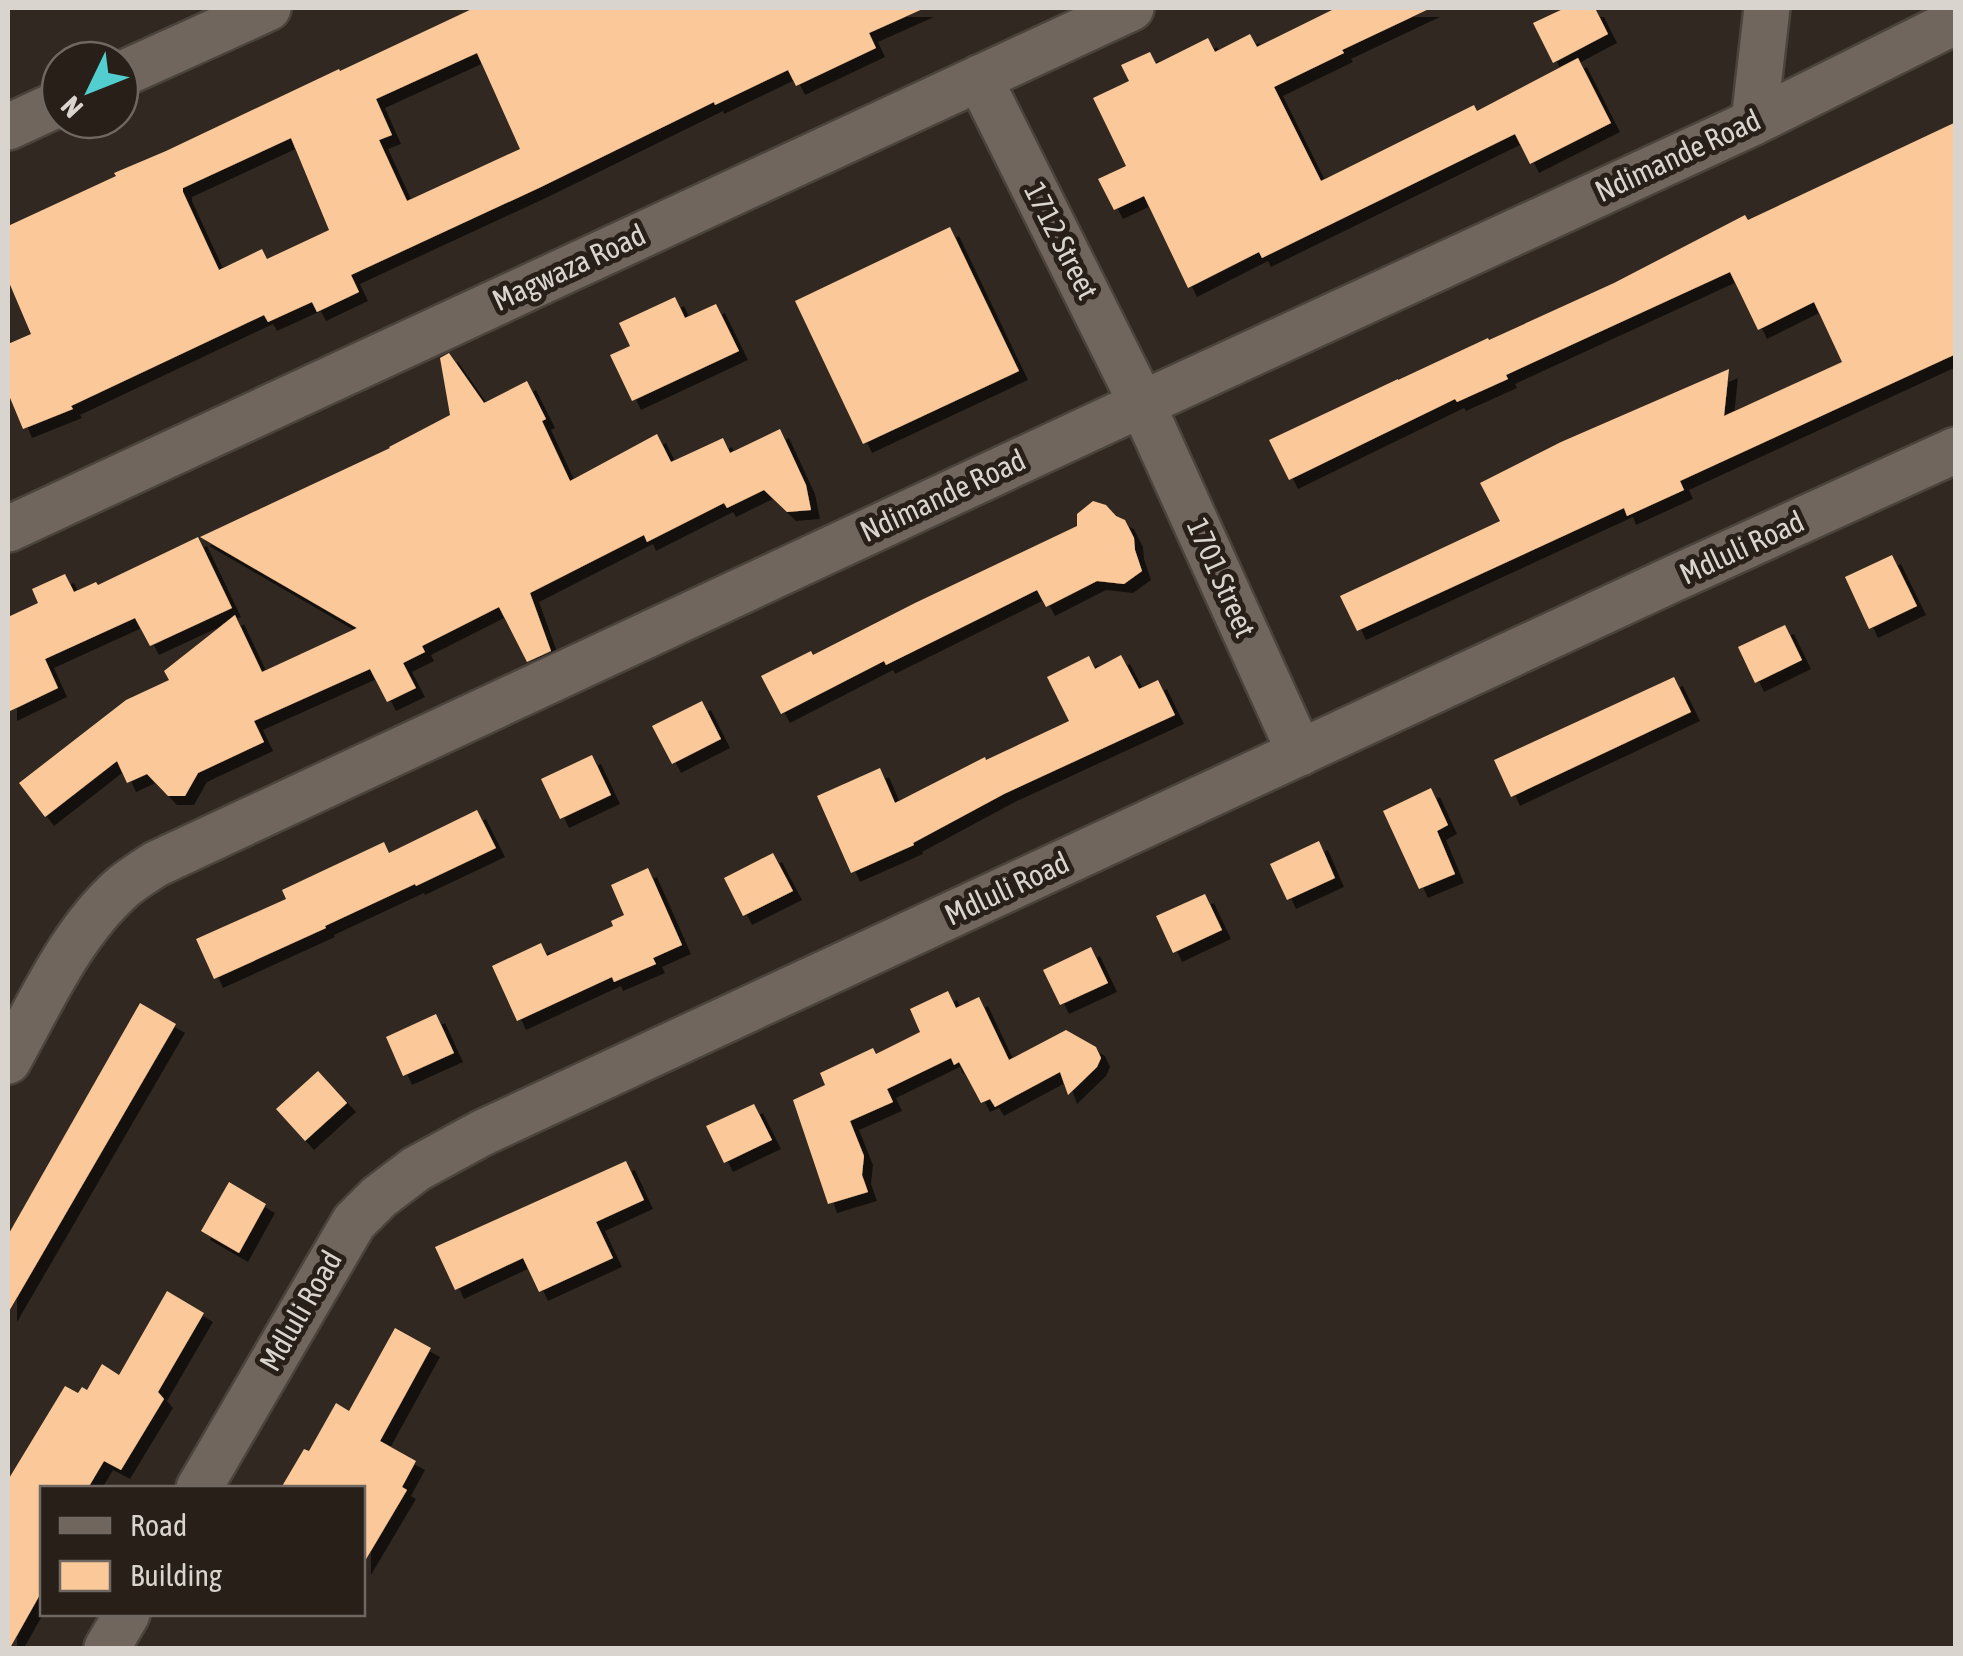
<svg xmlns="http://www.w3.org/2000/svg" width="1963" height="1656" viewBox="0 0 1963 1656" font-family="'Asap Condensed',sans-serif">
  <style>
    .building { fill: #fbc899; fill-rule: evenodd; filter: url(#shadow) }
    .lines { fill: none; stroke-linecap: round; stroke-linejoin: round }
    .minor-casing { stroke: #4b443d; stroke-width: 50 }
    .minor { stroke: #70665e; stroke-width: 45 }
    .labels { text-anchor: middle; stroke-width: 10; stroke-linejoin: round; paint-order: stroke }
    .street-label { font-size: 30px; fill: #dad4cf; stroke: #271f18 }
  </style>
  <defs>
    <filter id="shadow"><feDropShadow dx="9" dy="9" stdDeviation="0" flood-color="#0009"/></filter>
  </defs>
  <rect width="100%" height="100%" fill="#312921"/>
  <g class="building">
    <path d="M 474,8 L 925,8 L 869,33 L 876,48 L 796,86 L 788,70 L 715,105 L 714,102 L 541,187 L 351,275 L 359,292 L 317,312 L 312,302 L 268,322 L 264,315 L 71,406 L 73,409 L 23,429 L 8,393 L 8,344 L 31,334 L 8,280 L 8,226 L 116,176 L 114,173 L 166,151 L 339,69 L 340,71 ZM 477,53 L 520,149 L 407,201 L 379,140 L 392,135 L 376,99 ZM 291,138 L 329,230 L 267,259 L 262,249 L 219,270 L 183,192 L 183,188 Z"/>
    <polygon points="1336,8 1431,8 1342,50 1344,53 1274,87 1321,181 1474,105 1477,111 1578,58 1611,123 1530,164 1515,134 1262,258 1259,252 1188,288 1144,196 1114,210 1098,179 1126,166 1093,98 1129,81 1121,65 1150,52 1156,64 1208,38 1215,52 1250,34 1257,47"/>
    <polygon points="1565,8 1595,8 1608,34 1553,63 1533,23"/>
    <polygon points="1956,122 1956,354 1680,481 1684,490 1627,516 1624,508 1357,631 1340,596 1500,521 1480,483 1561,442 1729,369 1724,416 1842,362 1814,302 1758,330 1730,272 1506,375 1508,379 1457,402 1455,399 1289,480 1269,440 1398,379 1398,380 1488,338 1489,340 1614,283 1745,215 1748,220"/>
    <polygon points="950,227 1019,371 863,444 795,301"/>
    <polygon points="675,297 685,318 716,304 739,351 632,401 610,355 630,346 619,323"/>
    <polygon points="449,353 484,403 527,381 546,419 542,421 570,481 657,434 671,462 723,438 730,453 780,429 806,485 811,510 787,512 764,490 727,508 724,503 647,542 644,535 530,593 551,651 527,662 499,607 422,646 425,652 403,663 416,688 387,702 370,669 254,721 264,742 198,773 185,796 168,796 147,774 127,783 117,761 45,817 19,783 126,700 169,680 164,671 235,615 262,672 357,628 200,537 390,448 389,447 450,415 440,358"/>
    <polygon points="1093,501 1106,505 1116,516 1125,520 1134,538 1135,550 1142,571 1124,584 1097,581 1046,607 1037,590 886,665 884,661 781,714 761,676 811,651 813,655 915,603 1077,526 1077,514"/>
    <polygon points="198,537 232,608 150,646 135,618 45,659 58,688 8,712 8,617 38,603 32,589 65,574 74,592 96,582 98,585"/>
    <polygon points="1892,555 1917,606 1869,629 1845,577"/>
    <polygon points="1785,625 1802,660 1755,683 1738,647"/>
    <polygon points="1121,655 1139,689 1158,680 1175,715 1004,794 913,843 914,845 851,873 817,796 880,768 895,803 985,757 986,760 1069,721 1047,677 1089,656 1095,669"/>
    <polygon points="1674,677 1691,712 1511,797 1494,760"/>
    <polygon points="702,701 721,739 672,764 652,726"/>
    <polygon points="592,755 611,795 560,819 541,779"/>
    <polygon points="1431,788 1448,825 1437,831 1455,874 1419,889 1383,811"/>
    <polygon points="477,810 496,848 416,886 415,884 325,926 326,928 214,979 196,939 286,899 282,890 384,842 389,853"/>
    <polygon points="1319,841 1335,878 1287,900 1270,864"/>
    <polygon points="773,853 793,891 743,916 724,878"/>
    <polygon points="648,868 682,945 653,958 656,964 614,982 612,977 517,1021 492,966 541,943 547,956 613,926 611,921 624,915 611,885"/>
    <polygon points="1205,894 1222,930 1173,953 1156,916"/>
    <polygon points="1091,947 1108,983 1060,1005 1043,970"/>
    <polygon points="948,991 956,1008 979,997 1009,1060 1066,1030 1096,1047 1101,1058 1097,1067 1068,1095 1060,1072 995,1107 990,1099 981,1103 959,1062 954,1065 951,1058 887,1089 893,1102 850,1121 864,1156 862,1175 868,1192 828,1204 793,1100 825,1085 820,1073 873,1048 876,1054 920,1032 910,1009"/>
    <polygon points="140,1003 176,1024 8,1313 8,1235"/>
    <polygon points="436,1014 454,1053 403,1076 386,1037"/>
    <polygon points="318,1071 347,1103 305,1141 276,1109"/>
    <polygon points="754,1104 772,1140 724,1163 706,1126"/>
    <polygon points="626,1161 644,1200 596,1222 613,1258 539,1292 523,1258 455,1290 435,1247"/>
    <polygon points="229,1182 266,1204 239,1253 201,1231"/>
    <polygon points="167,1291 204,1313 158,1392 164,1399 121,1470 104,1461 88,1488 42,1488 42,1591 10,1648 8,1648 8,1480 65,1386 78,1393 82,1387 87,1390 102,1364 119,1375"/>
    <polygon points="395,1328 431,1348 380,1441 416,1461 402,1487 407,1490 362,1566 362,1488 281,1488 304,1449 309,1451 336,1403 349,1411"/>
  </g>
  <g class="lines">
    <defs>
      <g id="minor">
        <polyline points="120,75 268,8"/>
        <polyline points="979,78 1142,404 1300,753"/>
        <polyline points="1754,122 1767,8"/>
        <polyline points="8,127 60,103"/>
        <polyline points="8,529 1131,8"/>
        <path d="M 8,1061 C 41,1002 72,931 124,886 C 134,878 145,871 156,864 L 1142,404 L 1754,122 L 1956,21"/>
        <polyline points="199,1488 354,1222 379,1197 416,1169 482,1133 1675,578 1956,450"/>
        <polyline points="107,1648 127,1614"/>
      </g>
    </defs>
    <use href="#minor" class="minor-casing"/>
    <use href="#minor" class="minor"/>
  </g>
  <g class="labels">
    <g class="street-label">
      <text transform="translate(1678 156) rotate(-25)" y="10">Ndimande Road</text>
      <text transform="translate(1061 241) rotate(63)" y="10">1712 Street</text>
      <text transform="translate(569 268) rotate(-25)" y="10">Magwaza Road</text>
      <text transform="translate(943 496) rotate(-25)" y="10">Ndimande Road</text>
      <text transform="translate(1742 548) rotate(-25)" y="10">Mdluli Road</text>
      <text transform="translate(1221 578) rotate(66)" y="10">1701 Street</text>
      <text transform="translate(1007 889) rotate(-25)" y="10">Mdluli Road</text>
      <text transform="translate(301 1311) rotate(-60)" y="10">Mdluli Road</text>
    </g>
  </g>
  <rect width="1963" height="1656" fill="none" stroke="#dad4cf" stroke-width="20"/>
  <rect x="40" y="1486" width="325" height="130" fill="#271f18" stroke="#6f6761" stroke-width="2.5"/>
  <rect x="60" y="1518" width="50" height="15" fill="#70665e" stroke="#6f6761" stroke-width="2.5"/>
  <text x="130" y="1536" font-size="30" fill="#dad4cf">Road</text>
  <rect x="60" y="1561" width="50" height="30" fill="#fbc899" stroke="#6f6761" stroke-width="2.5"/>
  <text x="130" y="1586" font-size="30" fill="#dad4cf">Building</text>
  <g transform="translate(90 90) rotate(227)"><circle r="48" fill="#271f18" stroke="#6f6761" stroke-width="2.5"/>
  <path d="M0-8L18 38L0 25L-18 38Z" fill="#52cdd0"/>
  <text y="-15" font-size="28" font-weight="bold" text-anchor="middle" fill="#dad4cf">N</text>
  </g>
</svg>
